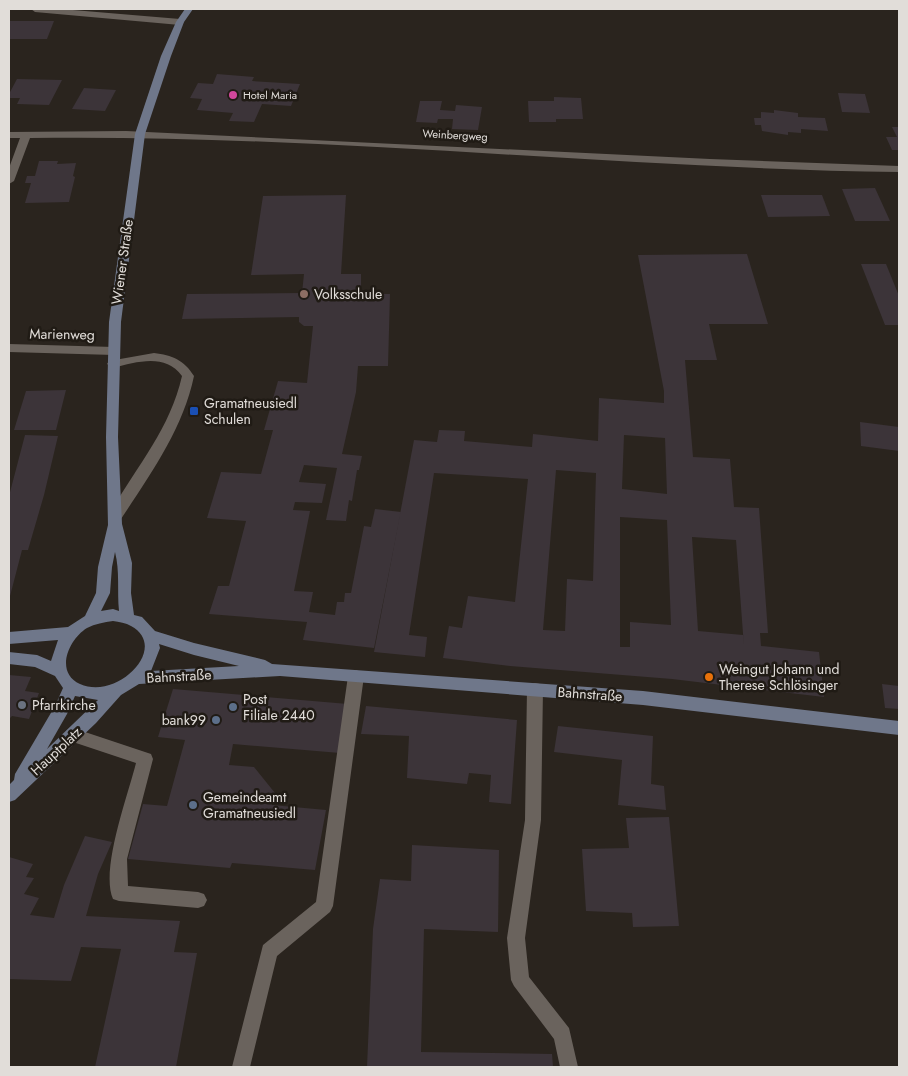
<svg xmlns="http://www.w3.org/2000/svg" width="908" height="1076" viewBox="0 0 908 1076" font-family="Jost,sans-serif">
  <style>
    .building { fill: #3c3439; fill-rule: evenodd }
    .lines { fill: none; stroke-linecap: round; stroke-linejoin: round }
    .service { fill: #6a635d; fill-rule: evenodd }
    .minor { fill: #6a635d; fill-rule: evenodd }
    .secondary { fill: #6f778a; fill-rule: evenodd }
    .hotel-dot { fill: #d1479c; stroke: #201b15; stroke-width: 2 }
    .education-dot { fill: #8d6e63; stroke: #201b15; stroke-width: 2 }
    .transit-dot { fill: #1a4fb4; stroke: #201b15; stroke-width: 2 }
    .food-dot { fill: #e8710a; stroke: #201b15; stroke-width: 2 }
    .worship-dot { fill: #6b7280; stroke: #201b15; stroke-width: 2 }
    .service-dot { fill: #5c6f8a; stroke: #201b15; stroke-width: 2 }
    .labels { text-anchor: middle; stroke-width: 5; stroke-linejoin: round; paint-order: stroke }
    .far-poi-label { font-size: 11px; fill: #e1ddd9; stroke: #201b15; text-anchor: start }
    .far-street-label { font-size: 11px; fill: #e1ddd9; stroke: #201b15 }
    .street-label { font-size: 14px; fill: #e1ddd9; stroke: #201b15 }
    .poi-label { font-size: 14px; fill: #e1ddd9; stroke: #201b15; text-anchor: start }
  </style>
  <rect width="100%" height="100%" fill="#2a241e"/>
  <g class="building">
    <polygon points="10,21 54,21 47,39 9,39"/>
    <polygon points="217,74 254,77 252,81 300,84 291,106 262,104 254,122 229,121 233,113 197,110 202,99 190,98 198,83 213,84"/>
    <polygon points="17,79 62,80 49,105 17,104 20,98 9,98 9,94"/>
    <polygon points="84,88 116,90 105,111 72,109"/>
    <polygon points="838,93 865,94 870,113 842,112"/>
    <polygon points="554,97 581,98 583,119 556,119 556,122 529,122 528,101 554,101"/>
    <polygon points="420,101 442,101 440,110 455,111 456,105 482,107 478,130 452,129 453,119 438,119 437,123 416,122"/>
    <polygon points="774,110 798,113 798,117 825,118 828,131 801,129 801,133 788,132 788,135 762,131 761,125 755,125 754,118 761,118 761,112 774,113"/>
    <polygon points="892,127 899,127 899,150 892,150 886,137 897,137"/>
    <polygon points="39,161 58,161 57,164 76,163 73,176 75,177 69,202 25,203 31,183 25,183 27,176 35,176"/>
    <polygon points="875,188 890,221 855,221 842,189"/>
    <polygon points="346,195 341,274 361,274 361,294 390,294 388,366 358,366 356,392 342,454 362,456 359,470 357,470 352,501 349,500 346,521 326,520 337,468 304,465 299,482 326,484 322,503 295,502 293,510 310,511 294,591 313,592 309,612 335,615 337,602 344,602 345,593 351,593 364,526 371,527 375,509 401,512 374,648 303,640 307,622 209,614 218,586 229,586 246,521 207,518 221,472 261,474 273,430 264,430 278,381 307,383 313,326 304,326 299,322 299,317 182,319 187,294 302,293 304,274 251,275 263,196"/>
    <polygon points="761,195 822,195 830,216 768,217"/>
    <path d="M 747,254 L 768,324 L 709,324 L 717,360 L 685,360 L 693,457 L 730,459 L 734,507 L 759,508 L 768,633 L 760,633 L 761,646 L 819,652 L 824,697 L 672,679 L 510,666 L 443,658 L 449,626 L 462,628 L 468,596 L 515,602 L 528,479 L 434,473 L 409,635 L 427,637 L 425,657 L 374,652 L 414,440 L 437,442 L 439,430 L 465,431 L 464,441 L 532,447 L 533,434 L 598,441 L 599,398 L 664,403 L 664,391 L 638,255 ZM 624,435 L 665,438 L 667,494 L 622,489 ZM 556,470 L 596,473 L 593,581 L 567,579 L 565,631 L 543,630 ZM 620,517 L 667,520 L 671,625 L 630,622 L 630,647 L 620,647 ZM 692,537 L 736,540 L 744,647 L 743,635 L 698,631 Z"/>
    <polygon points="861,264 886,264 899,296 899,325 885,325"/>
    <polygon points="66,390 56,430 14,430 26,391"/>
    <polygon points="860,422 899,427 899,451 861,446"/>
    <polygon points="25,435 58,436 44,495 28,550 22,550 9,600 9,496"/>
    <polygon points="9,675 31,677 25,691 39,693 29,719 12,716 9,719"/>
    <polygon points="882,684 899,686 899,709 885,708"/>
    <polygon points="173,689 348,704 340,753 233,744 229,765 254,767 275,793 272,805 326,810 315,870 232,863 230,868 128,859 143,804 167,806 185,740 158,737"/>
    <polygon points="366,706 517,720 511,804 489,802 491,775 469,773 467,784 407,778 409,736 361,734"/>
    <polygon points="558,726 653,736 651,784 664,786 666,810 618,805 622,760 554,752"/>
    <polygon points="669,817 679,926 633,927 632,913 586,911 582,849 629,848 626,818"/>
    <polygon points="85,836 112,842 98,874 86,916 180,921 174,952 197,953 176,1067 95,1067 121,949 81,947 71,981 9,979 9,857 33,864 26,877 34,878 24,894 39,898 30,915 54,918 64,885"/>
    <polygon points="412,845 499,850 498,932 424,929 421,1052 552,1054 553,1067 367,1067 373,929 380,879 411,881"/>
  </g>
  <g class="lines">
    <g class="service">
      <path d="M 154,353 C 172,355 184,360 194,376 C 183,429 150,475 121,519 L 111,519 L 109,515 C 135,468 170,430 182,376 C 165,353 137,362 113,368 L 107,364 L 109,361 Z"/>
      <polygon points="356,670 361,672 364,676 333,906 330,912 277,956 250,1067 232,1067 263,945 316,902 348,676 351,672"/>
      <polygon points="535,683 540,684 543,689 541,820 525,938 529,977 569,1028 578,1067 560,1067 554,1039 514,986 511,980 507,938 525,820 527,689 530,684"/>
      <path d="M 73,728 L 151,754 L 153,759 L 127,859 L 128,886 L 198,892 L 204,894 L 207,900 L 204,906 L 198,908 L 119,901 L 113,899 C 100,870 128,795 136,763 L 67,740 L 65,735 L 67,730 Z"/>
    </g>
    <g class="minor">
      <polygon points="31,9 61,9 180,19 184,22 180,25 35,12"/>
      <path d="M 126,131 L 710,159 L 899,166 L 899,172 C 609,168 320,134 30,138 L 14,181 L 9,184 L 9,168 L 20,138 L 9,138 L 9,132 Z"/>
      <polygon points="9,344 114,347 120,351 114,355 9,352"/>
    </g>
    <path class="secondary" d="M 185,9 L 193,9 L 184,22 L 171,56 L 145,134 L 121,322 L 118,437 L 122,524 L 132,563 L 131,593 L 134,615 L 142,617 L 155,631 L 194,643 L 265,660 L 272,664 L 643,691 L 899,721 L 899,735 L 643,705 L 280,676 L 139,684 L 121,695 L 96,723 L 15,800 L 9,802 L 9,785 L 14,780 L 15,774 L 55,706 L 63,688 L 55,676 L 35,667 L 9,664 L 9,652 L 37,655 L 51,661 L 58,640 L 9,644 L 9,632 L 68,627 L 85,616 L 96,593 L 98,567 L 108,525 L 106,437 L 109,322 L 135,134 L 161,56 L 176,22 ZM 115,552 C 120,571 117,591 119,611 L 113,609 L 101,611 L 110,593 L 112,567 ZM 113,621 C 119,622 126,623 131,626 C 170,647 118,701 80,684 C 54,672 69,639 87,628 C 95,624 104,622 113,621 ZM 159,644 L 194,655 L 239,666 L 151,671 L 160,648 ZM 75,696 L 98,700 L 47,749 L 67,714 Z"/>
  </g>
  <circle class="hotel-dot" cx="233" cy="95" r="5"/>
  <circle class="education-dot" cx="304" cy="294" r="5"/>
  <rect class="transit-dot" x="189" y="406" width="10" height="10" rx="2.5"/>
  <circle class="food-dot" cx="709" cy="677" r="5"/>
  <circle class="worship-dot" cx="22" cy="705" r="5"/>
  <g class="service-dot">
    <circle cx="233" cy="707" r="5"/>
    <circle cx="216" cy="720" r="5"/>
    <circle cx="193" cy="805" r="5"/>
  </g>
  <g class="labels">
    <g class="far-poi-label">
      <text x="243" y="99">Hotel Maria</text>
    </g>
    <g class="far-street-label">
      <text transform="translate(455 135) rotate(3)" y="4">Weinbergweg</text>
    </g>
    <g class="street-label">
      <text transform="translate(122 262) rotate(-82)" y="5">Wiener Straße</text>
      <text transform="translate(62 334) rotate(1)" y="5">Marienweg</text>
      <text transform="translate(179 676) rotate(-3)" y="5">Bahnstraße</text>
      <text transform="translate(590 694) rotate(4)" y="5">Bahnstraße</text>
      <text transform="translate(56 751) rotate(-43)" y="5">Hauptplatz</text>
    </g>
    <g class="poi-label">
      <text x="314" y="299">Volksschule</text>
      <text x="204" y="408">Gramatneusiedl<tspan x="204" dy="16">Schulen</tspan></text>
      <text x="719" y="674">Weingut Johann und<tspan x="719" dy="16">Therese Schlösinger</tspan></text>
      <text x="243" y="704">Post<tspan x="243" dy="16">Filiale 2440</tspan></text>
      <text x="32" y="710">Pfarrkirche</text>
      <text x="206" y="725" text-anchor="end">bank99</text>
      <text x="203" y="802">Gemeindeamt<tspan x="203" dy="16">Gramatneusiedl</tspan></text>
    </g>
  </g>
  <rect width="908" height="1076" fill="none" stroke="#e1ddd9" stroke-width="20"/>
</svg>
